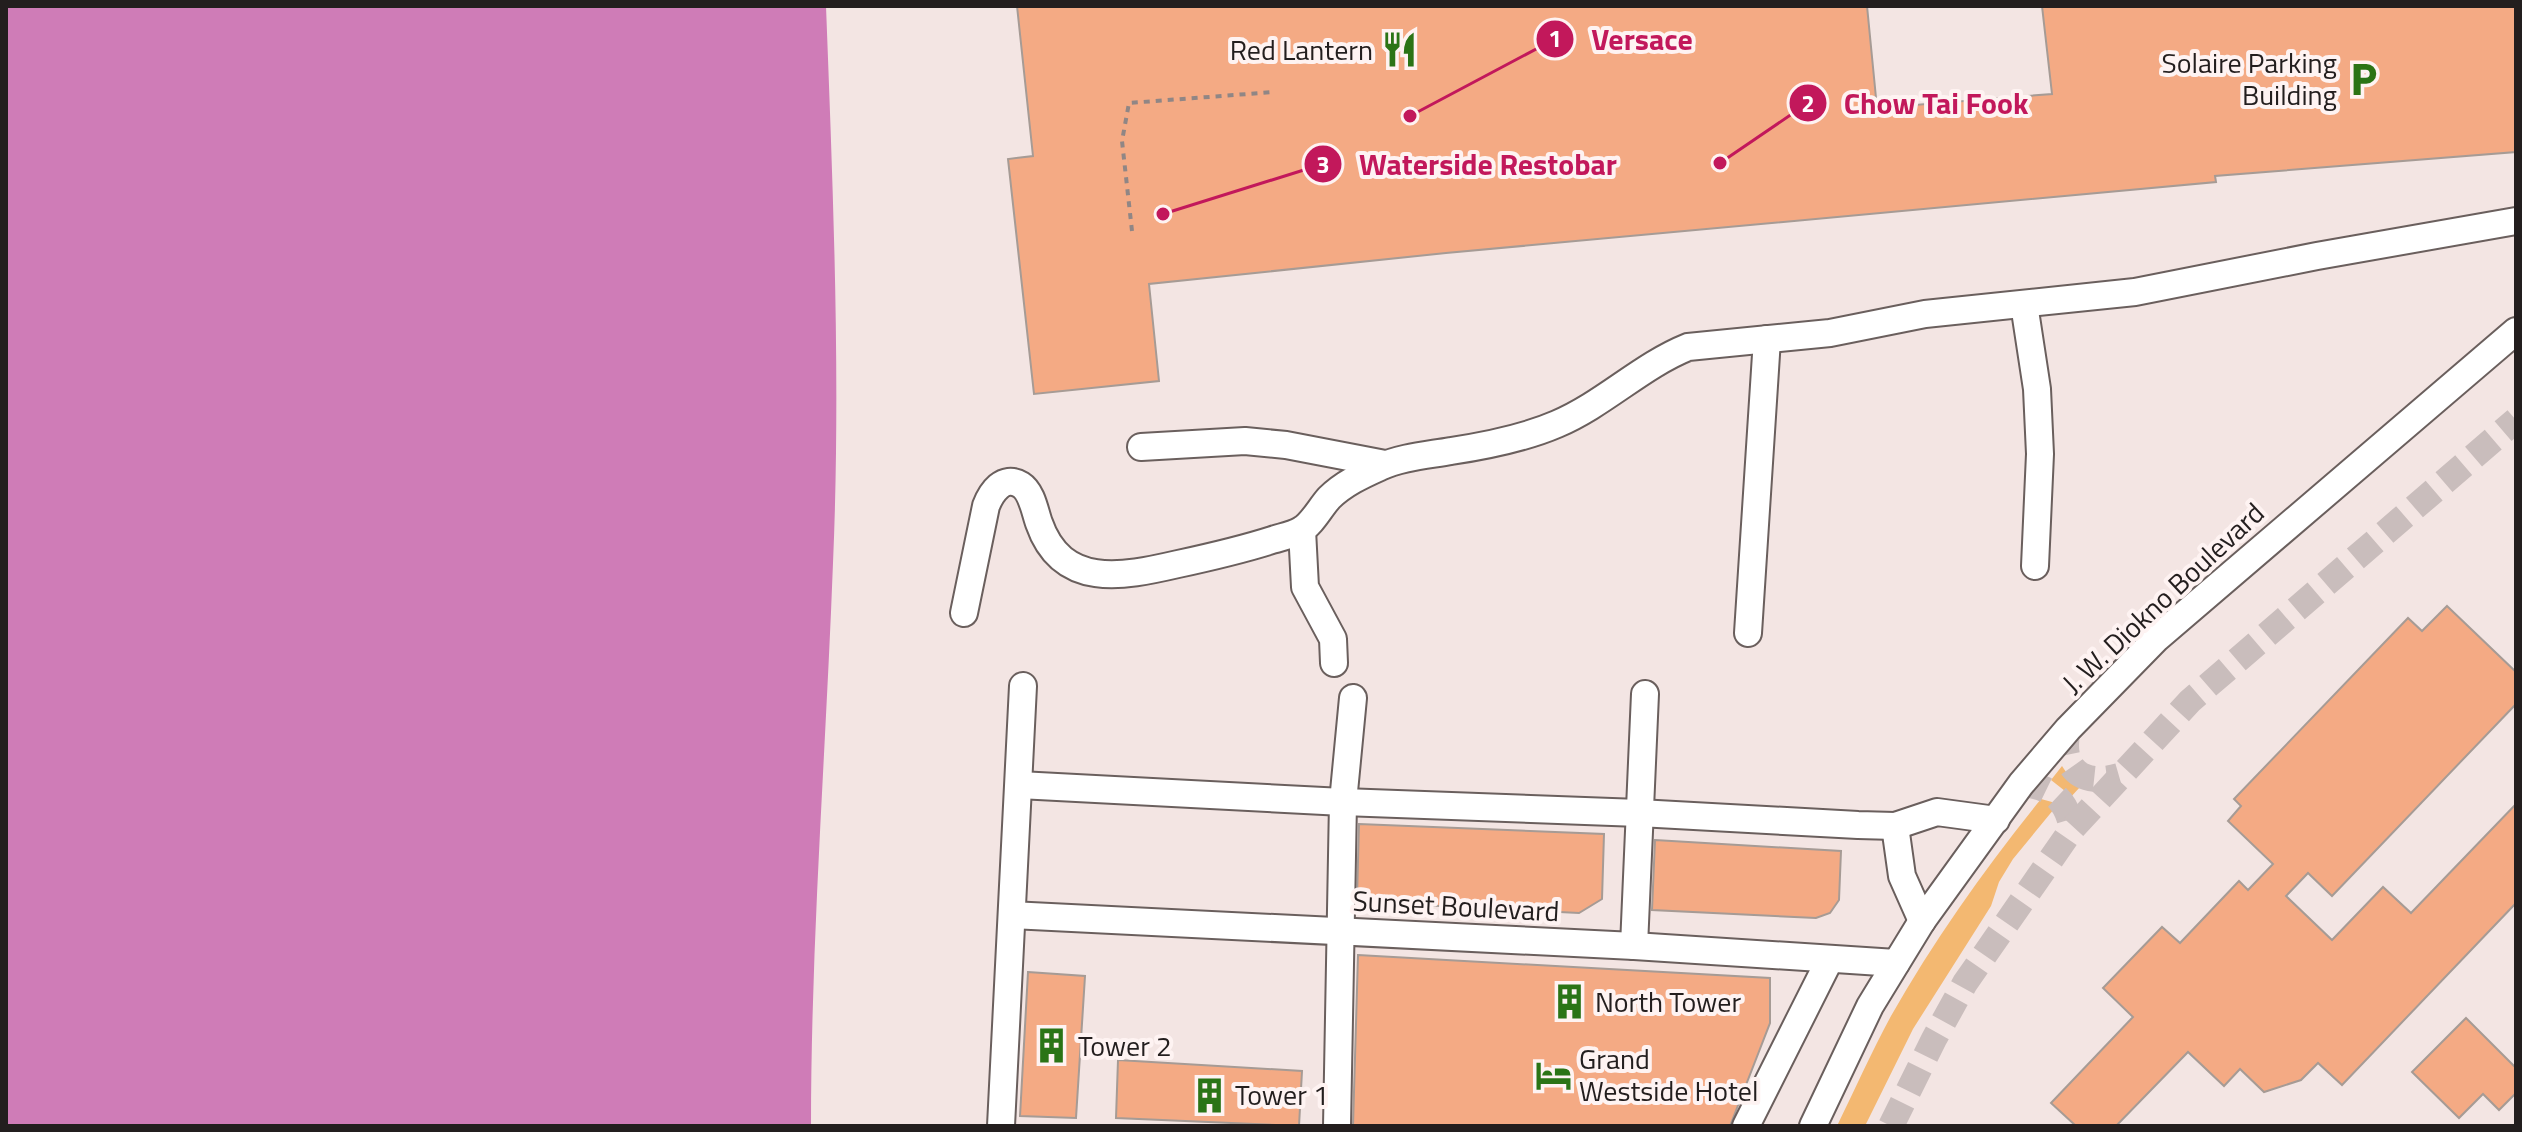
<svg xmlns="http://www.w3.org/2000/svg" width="2522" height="1132" viewBox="0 0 2522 1132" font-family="'Titillium Web',sans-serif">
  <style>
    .green { fill: #f3b871 }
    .water { fill: #cf7cb7 }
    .building { fill: #f4aa84; stroke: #a69b95; stroke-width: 2 }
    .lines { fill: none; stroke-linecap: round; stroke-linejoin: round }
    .minor-tunnel { stroke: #c9bdbc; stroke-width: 26; stroke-dasharray: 26 13; stroke-linecap: butt }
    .minor-casing { stroke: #6a5f5d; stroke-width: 30 }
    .path { stroke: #908685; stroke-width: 4; stroke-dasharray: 6 6; stroke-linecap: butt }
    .minor { stroke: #fff; stroke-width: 26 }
    .labels { text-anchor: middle; stroke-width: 8; stroke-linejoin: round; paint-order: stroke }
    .poi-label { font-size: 28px; fill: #231e1e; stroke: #fef3f2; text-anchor: start }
    .street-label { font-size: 28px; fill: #231e1e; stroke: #fef3f2 }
    .leader { fill: none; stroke: #c2185b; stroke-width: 3 }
    .callout-dot { fill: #c2185b; stroke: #fef3f2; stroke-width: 3 }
    .mark-label { font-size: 24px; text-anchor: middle; font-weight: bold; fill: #fff }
    .callout-label { font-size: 30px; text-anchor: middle; font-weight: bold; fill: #c2185b; stroke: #fef3f2; stroke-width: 8; stroke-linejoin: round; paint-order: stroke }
  </style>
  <rect width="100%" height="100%" fill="#f3e5e3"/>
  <g class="green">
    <polygon points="2062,766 2068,775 2080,787 2069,799 2065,791 2051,780"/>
    <path d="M 2041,799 L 2052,802 L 2054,809 L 2013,859 L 1999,882 L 1991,906 L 1913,1029 L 1865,1126 L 1837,1126 C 1855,1089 1872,1051 1891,1016 C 1934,940 1986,867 2041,799 Z"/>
  </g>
  <path class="water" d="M 6,6 L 826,6 C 833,191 841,378 833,563 C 826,751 811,938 811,1126 L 6,1126 Z"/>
  <g class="building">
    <polygon points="1017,6 1867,6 1877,108 2052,94 2042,6 2516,6 2516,152 2215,176 2216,182 1446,253 1149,284 1159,381 1034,394 1008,159 1033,156"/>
    <polygon points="2447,606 2516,672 2516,704 2332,896 2308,873 2286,896 2332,940 2383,887 2411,913 2516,804 2516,903 2342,1085 2318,1063 2301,1080 2264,1092 2240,1069 2224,1086 2188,1052 2116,1126 2076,1126 2051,1103 2133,1017 2103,988 2162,927 2180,943 2239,881 2248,890 2273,864 2228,821 2241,806 2234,799 2408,618 2422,631"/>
    <polygon points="1359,824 1604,834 1602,899 1579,913 1360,902 1357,898"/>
    <polygon points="1655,840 1841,851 1839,900 1830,913 1816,918 1652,910"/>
    <polygon points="1358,955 1770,978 1770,1023 1730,1126 1353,1126"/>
    <polygon points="1028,972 1085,976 1076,1118 1020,1116"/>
    <polygon points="2466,1018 2516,1068 2516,1093 2499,1110 2483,1094 2459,1118 2412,1072"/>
    <polygon points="1118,1060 1302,1071 1299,1126 1116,1118"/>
  </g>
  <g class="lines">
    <g class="minor-tunnel">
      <path d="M 2068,729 C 2059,768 2081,787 2119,776"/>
      <path d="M 2021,784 C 2051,786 2067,800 2072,829"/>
      <polyline points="1891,1126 1934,1039 1965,983 2072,829 2190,701 2516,420"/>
    </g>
    <defs>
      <g id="minor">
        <polyline points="2024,304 2037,389 2040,454 2035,566"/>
        <polyline points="1141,447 1245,441 1286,445 1385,464"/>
        <polyline points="1302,530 1305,587 1333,639 1334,663"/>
        <path d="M 964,613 L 986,506 C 991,493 1003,474 1021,485 C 1032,492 1035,512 1039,523 C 1062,589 1122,577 1178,564 C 1210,557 1241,550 1272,540 C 1281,537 1293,535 1301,530 C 1312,524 1320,508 1329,498 C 1343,484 1362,475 1380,467 C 1401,457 1429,455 1451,451 C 1484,446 1527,437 1557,424 C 1604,404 1641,366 1688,347 L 1830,333 L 1925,314 L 2135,292 L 2317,256 L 2516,221"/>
        <polyline points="1748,633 1767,339"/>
        <polyline points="1019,785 1343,802 1639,813 1858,825 1895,826 1937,812 1996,820"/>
        <polyline points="1895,826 1902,876 1922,921"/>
        <polyline points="1012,915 1634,946 1896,963"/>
        <polyline points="1634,946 1645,694"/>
        <polyline points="1001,1126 1023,686"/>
        <polyline points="1337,1126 1343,802 1353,698"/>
        <polyline points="1746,1126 1830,959"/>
        <polyline points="1813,1126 1870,1006 1922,921 2021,784 2068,729 2157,638 2516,331"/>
      </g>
    </defs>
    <use href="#minor" class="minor-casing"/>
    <polyline class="path" points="1132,231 1122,141 1129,103 1274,92"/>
    <use href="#minor" class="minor"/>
  </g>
  <defs>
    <symbol id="restaurant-bare" viewBox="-9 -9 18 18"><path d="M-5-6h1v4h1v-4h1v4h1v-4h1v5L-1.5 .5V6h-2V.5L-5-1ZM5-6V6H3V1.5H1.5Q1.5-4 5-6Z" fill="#2b7416" stroke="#fef3f2" stroke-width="2.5" paint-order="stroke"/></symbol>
    <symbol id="parking-bare" viewBox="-9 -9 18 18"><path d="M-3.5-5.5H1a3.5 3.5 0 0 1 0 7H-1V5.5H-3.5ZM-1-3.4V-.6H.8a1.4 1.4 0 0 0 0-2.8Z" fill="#2b7416" stroke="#fef3f2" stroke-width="2.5" paint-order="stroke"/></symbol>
    <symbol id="building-bare" viewBox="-9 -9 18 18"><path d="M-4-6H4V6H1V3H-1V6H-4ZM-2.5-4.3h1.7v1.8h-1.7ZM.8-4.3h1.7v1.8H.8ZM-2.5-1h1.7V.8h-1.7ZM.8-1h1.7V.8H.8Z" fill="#2b7416" stroke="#fef3f2" stroke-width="2.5" paint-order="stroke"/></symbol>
    <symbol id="hotel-bare" viewBox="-9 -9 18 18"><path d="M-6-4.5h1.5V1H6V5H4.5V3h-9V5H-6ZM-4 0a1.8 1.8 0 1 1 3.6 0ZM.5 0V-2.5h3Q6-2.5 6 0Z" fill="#2b7416" stroke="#fef3f2" stroke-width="2.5" paint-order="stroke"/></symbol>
  </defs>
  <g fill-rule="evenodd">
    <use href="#restaurant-bare" x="1374" y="24" width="51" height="51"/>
    <use href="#parking-bare" x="2338" y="54" width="51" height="51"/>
    <use href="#building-bare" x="1544" y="976" width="51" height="51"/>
    <use href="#building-bare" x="1026" y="1020" width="51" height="51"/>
    <use href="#hotel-bare" x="1528" y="1050" width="51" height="51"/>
    <use href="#building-bare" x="1184" y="1070" width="51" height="51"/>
  </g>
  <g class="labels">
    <g class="poi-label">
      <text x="1373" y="60" text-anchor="end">Red Lantern</text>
      <text x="2337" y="73" text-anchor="end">Solaire Parking<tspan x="2337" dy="32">Building</tspan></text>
      <text x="1595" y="1012">North Tower</text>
      <text x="1078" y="1056">Tower 2</text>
      <text x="1579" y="1069">Grand<tspan x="1579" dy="32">Westside Hotel</tspan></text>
      <text x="1235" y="1105">Tower 1</text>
    </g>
    <g class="street-label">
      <text transform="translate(2163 598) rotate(-43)" y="10">J. W. Diokno Boulevard</text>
      <text transform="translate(1456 906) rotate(3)" y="10">Sunset Boulevard</text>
    </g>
  </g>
  <path class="leader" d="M1410 116L1555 39M1720 163L1808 103M1163 214L1323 164"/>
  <g class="callout-dot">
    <circle cx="1410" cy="116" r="8"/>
    <circle cx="1720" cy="163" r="8"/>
    <circle cx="1163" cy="214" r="8"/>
    <circle cx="1555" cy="39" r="20"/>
    <circle cx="1808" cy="103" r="20"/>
    <circle cx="1323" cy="164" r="20"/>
  </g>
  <g class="mark-label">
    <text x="1555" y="47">1</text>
    <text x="1808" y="112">2</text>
    <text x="1323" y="173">3</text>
  </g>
  <g class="callout-label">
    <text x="1642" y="50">Versace</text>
    <text x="1936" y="114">Chow Tai Fook</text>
    <text x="1488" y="175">Waterside Restobar</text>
  </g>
  <rect width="2522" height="1132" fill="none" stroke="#231e1e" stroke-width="16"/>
</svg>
